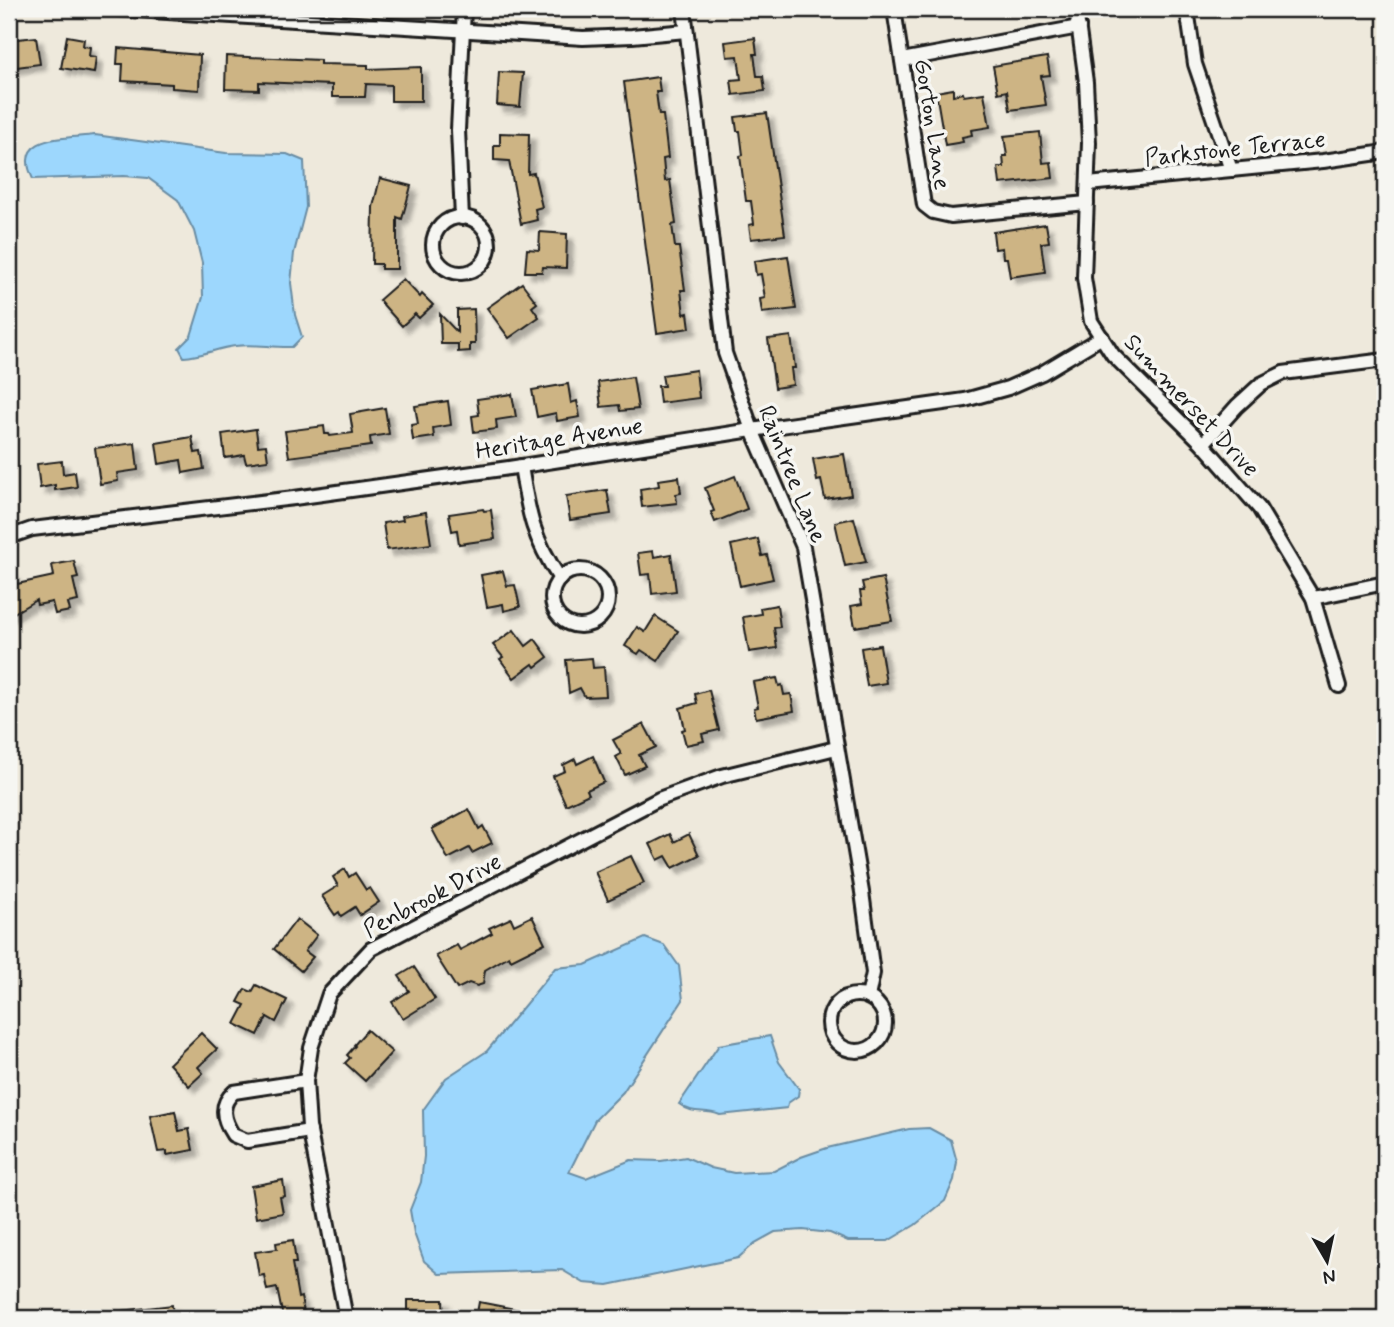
<svg xmlns="http://www.w3.org/2000/svg" width="1394" height="1327" viewBox="0 0 1394 1327" font-family="Mynerve,sans-serif">
  <style>
    .water { fill: #9dd7fd; stroke: #698ca3; stroke-width: 2 }
    .building { fill: #cdb484; stroke: #1c1c1c; stroke-width: 2; filter: url(#shadow) }
    .lines { fill: none; stroke-linecap: round; stroke-linejoin: round }
    .street-casing { stroke: #1c1c1c; stroke-width: 18 }
    .street { stroke: #f6f6f2; stroke-width: 12 }
    .labels { text-anchor: middle; stroke-width: 7; stroke-linejoin: round; paint-order: stroke }
    .street-label { font-size: 24px; fill: #1c1c1c; stroke: #f6f6f2 }
  </style>
  <defs>
    <filter id="shadow"><feDropShadow dx="6" dy="6" stdDeviation="2" flood-color="#0004"/></filter>
  </defs>
  <rect width="100%" height="100%" fill="#eee9dc"/>
  <filter id="ink" filterUnits="userSpaceOnUse"><feTurbulence type="fractalNoise" baseFrequency=".0143" numOctaves="2"/><feDisplacementMap in="SourceGraphic" scale="14" xChannelSelector="R" yChannelSelector="G"/><feConvolveMatrix kernelMatrix="1 2 1 2 8 2 1 2 1" color-interpolation-filters="sRGB"/></filter>
  <g filter="url(#ink)">
    <g class="water">
      <path d="M 95,135 L 226,153 L 287,154 L 304,161 L 306,207 L 294,253 L 291,283 L 295,315 L 302,337 L 292,347 C 272,348 255,343 235,346 C 218,348 202,356 184,357 L 179,348 L 191,336 L 203,297 L 202,263 L 194,231 L 178,200 L 148,178 L 124,176 L 33,179 C 11,134 65,139 95,135 Z"/>
      <polygon points="645,938 664,945 679,966 683,1000 623,1092 595,1120 569,1172 586,1178 631,1160 661,1161 686,1157 711,1168 734,1173 774,1171 801,1157 827,1148 909,1129 929,1128 951,1140 957,1162 954,1180 945,1201 915,1225 888,1241 848,1241 830,1233 803,1230 775,1232 755,1243 738,1258 608,1285 584,1283 562,1270 439,1274 424,1261 414,1233 410,1210 421,1182 424,1156 423,1110 446,1078 487,1051 555,968 585,965"/>
      <path d="M 770,1036 L 779,1062 L 799,1089 L 798,1096 L 788,1103 L 787,1108 L 720,1115 C 703,1108 695,1116 679,1104 L 719,1045 Z"/>
    </g>
    <g class="building">
      <polygon points="67,36 84,39 83,46 90,47 89,56 96,57 94,73 61,68"/>
      <polygon points="36,37 40,64 9,68 9,40"/>
      <polygon points="755,38 757,54 754,54 757,76 763,76 765,91 733,95 731,80 741,79 738,56 727,57 725,42"/>
      <polygon points="118,48 200,55 199,90 172,88 172,84 122,81 123,64 117,64"/>
      <polygon points="226,56 320,60 320,64 368,65 368,69 421,67 421,101 391,101 391,85 366,84 365,97 332,97 332,85 259,82 259,90 225,89"/>
      <polygon points="1047,57 1050,75 1041,76 1046,105 1010,110 1007,91 998,93 993,66"/>
      <polygon points="499,72 523,73 520,107 497,105"/>
      <polygon points="658,77 660,92 656,92 659,115 663,115 668,158 663,159 665,181 670,180 676,224 672,225 675,247 679,247 685,290 681,290 684,314 688,313 690,328 657,333 624,82"/>
      <polygon points="953,89 953,95 963,93 964,96 984,93 990,127 971,130 972,135 962,137 963,142 945,145 936,92"/>
      <polygon points="767,113 785,235 751,239 749,225 754,224 751,201 746,201 740,156 743,155 740,131 737,131 735,117"/>
      <polygon points="1040,132 1043,163 1051,162 1053,178 1000,184 998,167 1004,167 1003,156 1007,156 1004,136"/>
      <polygon points="500,133 529,134 528,174 534,173 542,207 535,209 537,220 521,224 509,161 494,160 494,145 500,145"/>
      <polygon points="380,178 411,186 402,219 397,217 397,269 381,269 381,264 372,264 373,207"/>
      <polygon points="1046,224 1049,242 1041,243 1045,272 1010,277 1007,258 1003,258 1002,248 995,249 993,232"/>
      <polygon points="540,232 567,234 566,268 543,267 542,272 525,272 527,249 539,250"/>
      <polygon points="788,256 796,309 762,313 760,299 765,298 761,274 756,275 754,261"/>
      <polygon points="403,279 420,297 422,294 433,305 419,318 415,314 402,326 379,300"/>
      <polygon points="522,283 537,303 532,307 539,317 509,338 487,308"/>
      <polygon points="474,309 475,344 470,344 470,351 458,352 458,344 441,344 440,314 457,332 457,310"/>
      <polygon points="791,336 795,368 791,368 793,385 775,388 768,339"/>
      <polygon points="696,370 699,398 660,403 658,386 664,386 662,375"/>
      <polygon points="633,377 638,409 620,411 619,405 601,407 598,382"/>
      <polygon points="568,384 571,403 577,401 580,417 557,421 556,413 537,417 532,390"/>
      <polygon points="512,394 516,417 496,420 497,429 474,432 472,416 479,415 477,399"/>
      <polygon points="448,401 451,425 433,428 434,437 413,440 411,425 418,424 415,406"/>
      <polygon points="385,408 389,434 370,437 371,446 289,457 285,431 324,426 325,434 329,434 330,436 353,433 350,414"/>
      <polygon points="256,429 258,446 266,445 268,460 246,463 244,455 225,458 222,434"/>
      <polygon points="192,437 195,453 201,452 204,469 183,473 181,460 159,464 156,443"/>
      <polygon points="135,443 138,470 117,473 118,481 100,484 95,448"/>
      <polygon points="844,454 851,495 825,499 821,480 817,481 813,459"/>
      <polygon points="62,461 63,474 75,472 77,487 55,490 55,485 40,488 37,464"/>
      <polygon points="735,476 747,509 715,522 711,512 714,511 705,488"/>
      <polygon points="679,477 681,493 676,494 677,503 642,507 640,489 659,486 658,480"/>
      <polygon points="607,490 611,514 570,520 566,496"/>
      <polygon points="483,509 484,511 491,510 495,539 459,544 457,530 452,531 449,514"/>
      <polygon points="426,512 431,544 387,550 383,523 403,520 402,516"/>
      <polygon points="854,518 866,562 845,566 835,522"/>
      <polygon points="758,539 762,556 767,555 773,579 740,586 731,545"/>
      <polygon points="653,551 654,557 671,554 676,591 652,594 650,574 641,575 638,553"/>
      <polygon points="74,561 78,578 73,579 78,601 68,603 70,611 55,614 52,602 37,605 36,600 9,616 9,569 17,584 54,576 52,565"/>
      <polygon points="503,571 507,586 515,585 520,607 504,611 503,604 487,607 481,575"/>
      <polygon points="883,578 892,621 855,627 851,606 862,604 860,591 864,591 862,582"/>
      <polygon points="777,605 780,627 774,628 777,648 749,652 743,617 761,614 760,608"/>
      <polygon points="655,616 678,631 658,661 641,650 638,654 625,646 637,627 645,632"/>
      <polygon points="514,630 526,646 535,639 548,657 535,667 533,664 514,678 500,659 503,657 493,645"/>
      <polygon points="880,645 886,683 867,686 861,648"/>
      <polygon points="592,658 593,668 604,667 606,696 585,697 580,688 569,693 566,660"/>
      <polygon points="777,678 779,686 782,685 784,695 791,694 794,711 756,718 754,708 758,707 753,682"/>
      <polygon points="709,690 719,730 702,734 704,741 686,745 682,730 685,729 680,708 697,703 695,694"/>
      <polygon points="644,724 656,747 639,755 645,766 625,775 616,757 621,754 613,740"/>
      <polygon points="593,756 604,782 587,790 589,794 566,805 553,776 565,771 563,765 575,759 577,764"/>
      <polygon points="469,809 479,829 483,826 492,843 472,853 469,848 448,859 432,829"/>
      <polygon points="670,834 674,842 689,834 699,855 673,868 666,856 658,860 650,844"/>
      <polygon points="631,856 644,883 608,900 595,872"/>
      <polygon points="345,869 349,877 355,873 366,890 370,888 379,902 360,915 355,907 341,916 339,912 335,915 322,896 338,886 333,877"/>
      <polygon points="532,916 545,943 511,960 509,956 485,970 483,984 477,986 469,983 457,989 436,956 457,945 460,950 492,933 489,928 511,918 514,925"/>
      <polygon points="297,919 317,935 305,951 313,957 301,971 274,949"/>
      <polygon points="414,967 435,999 403,1019 392,1002 409,991 399,976"/>
      <polygon points="256,985 287,1000 276,1022 267,1017 258,1035 235,1024 245,1005 238,1002 245,989 252,992"/>
      <polygon points="367,1030 392,1052 365,1081 345,1063 350,1058 347,1055 355,1046 354,1045"/>
      <polygon points="201,1033 217,1049 198,1067 203,1073 189,1086 169,1064"/>
      <polygon points="175,1111 179,1131 189,1129 193,1150 167,1155 167,1151 158,1152 150,1116"/>
      <polygon points="283,1180 285,1196 280,1197 283,1213 256,1218 251,1186"/>
      <polygon points="293,1240 296,1263 292,1263 298,1298 301,1297 305,1318 283,1318 277,1288 267,1290 264,1275 259,1276 255,1252 277,1249 276,1243"/>
      <polygon points="408,1300 443,1300 444,1318 408,1318"/>
      <polygon points="479,1302 536,1313 536,1318 476,1318"/>
      <polygon points="172,1305 173,1318 122,1318 122,1311"/>
    </g>
    <g class="lines">
      <defs>
        <g id="street">
          <polyline points="119,9 583,38 632,36 686,31"/>
          <polyline points="684,9 725,353 752,430 803,547 862,892 873,973 868,997"/>
          <polyline points="894,9 924,205 933,212 951,216 1087,203"/>
          <polyline points="1076,9 1086,82 1089,143 1084,278 1091,321 1113,355 1203,444 1259,508 1313,598 1339,686"/>
          <polyline points="1187,9 1195,64 1231,170"/>
          <polyline points="902,60 1079,27"/>
          <polyline points="1088,184 1323,161 1385,152"/>
          <circle cx="461" cy="245" r="28"/>
          <polyline points="462,218 458,130 464,9"/>
          <polyline points="1203,444 1237,406 1261,384 1283,373 1385,360"/>
          <path d="M 521,466 C 529,515 532,536 560,579"/>
          <polyline points="9,537 32,529 294,498 509,468 752,430 965,400 1008,388 1042,373 1102,337"/>
          <circle cx="580" cy="598" r="28"/>
          <polyline points="1313,598 1385,583"/>
          <circle cx="857" cy="1023" r="28"/>
          <path d="M 306,1081 L 234,1092 C 219,1105 223,1120 233,1135 L 247,1141 L 310,1131"/>
          <polyline points="346,1318 309,1127 306,1081 311,1048 329,994 371,949 659,799 722,776 836,748"/>
        </g>
      </defs>
      <use href="#street" class="street-casing"/>
      <use href="#street" class="street"/>
    </g>
  </g>
  <g class="labels">
    <g class="street-label">
      <text transform="translate(933 124) rotate(81)" y="8">Gorton Lane</text>
      <text transform="translate(1235 148) rotate(-6)" y="8">Parkstone Terrace</text>
      <text transform="translate(1192 405) rotate(47)" y="8">Summerset Drive</text>
      <text transform="translate(559 438) rotate(-9)" y="8">Heritage Avenue</text>
      <text transform="translate(793 474) rotate(68)" y="8">Raintree Lane</text>
      <text transform="translate(432 895) rotate(-28)" y="8">Penbrook Drive</text>
    </g>
  </g>
  <rect width="1394" height="1327" fill="none" stroke="#f6f6f2" stroke-width="35"/>
  <rect x="18" y="18" width="1359" height="1292" fill="none" stroke="#1c1c1c" stroke-width="2.5" filter="url(#ink)"/>
  <g transform="translate(1327 1261) rotate(171)" stroke="#f6f6f2" stroke-width="5" paint-order="stroke">
  <path d="M0-5L12 26L0 18L-12 26Z" fill="#1c1c1c"/>
  <text y="-10" font-size="19" font-weight="bold" text-anchor="middle" fill="#1c1c1c">N</text>
  </g>
</svg>
